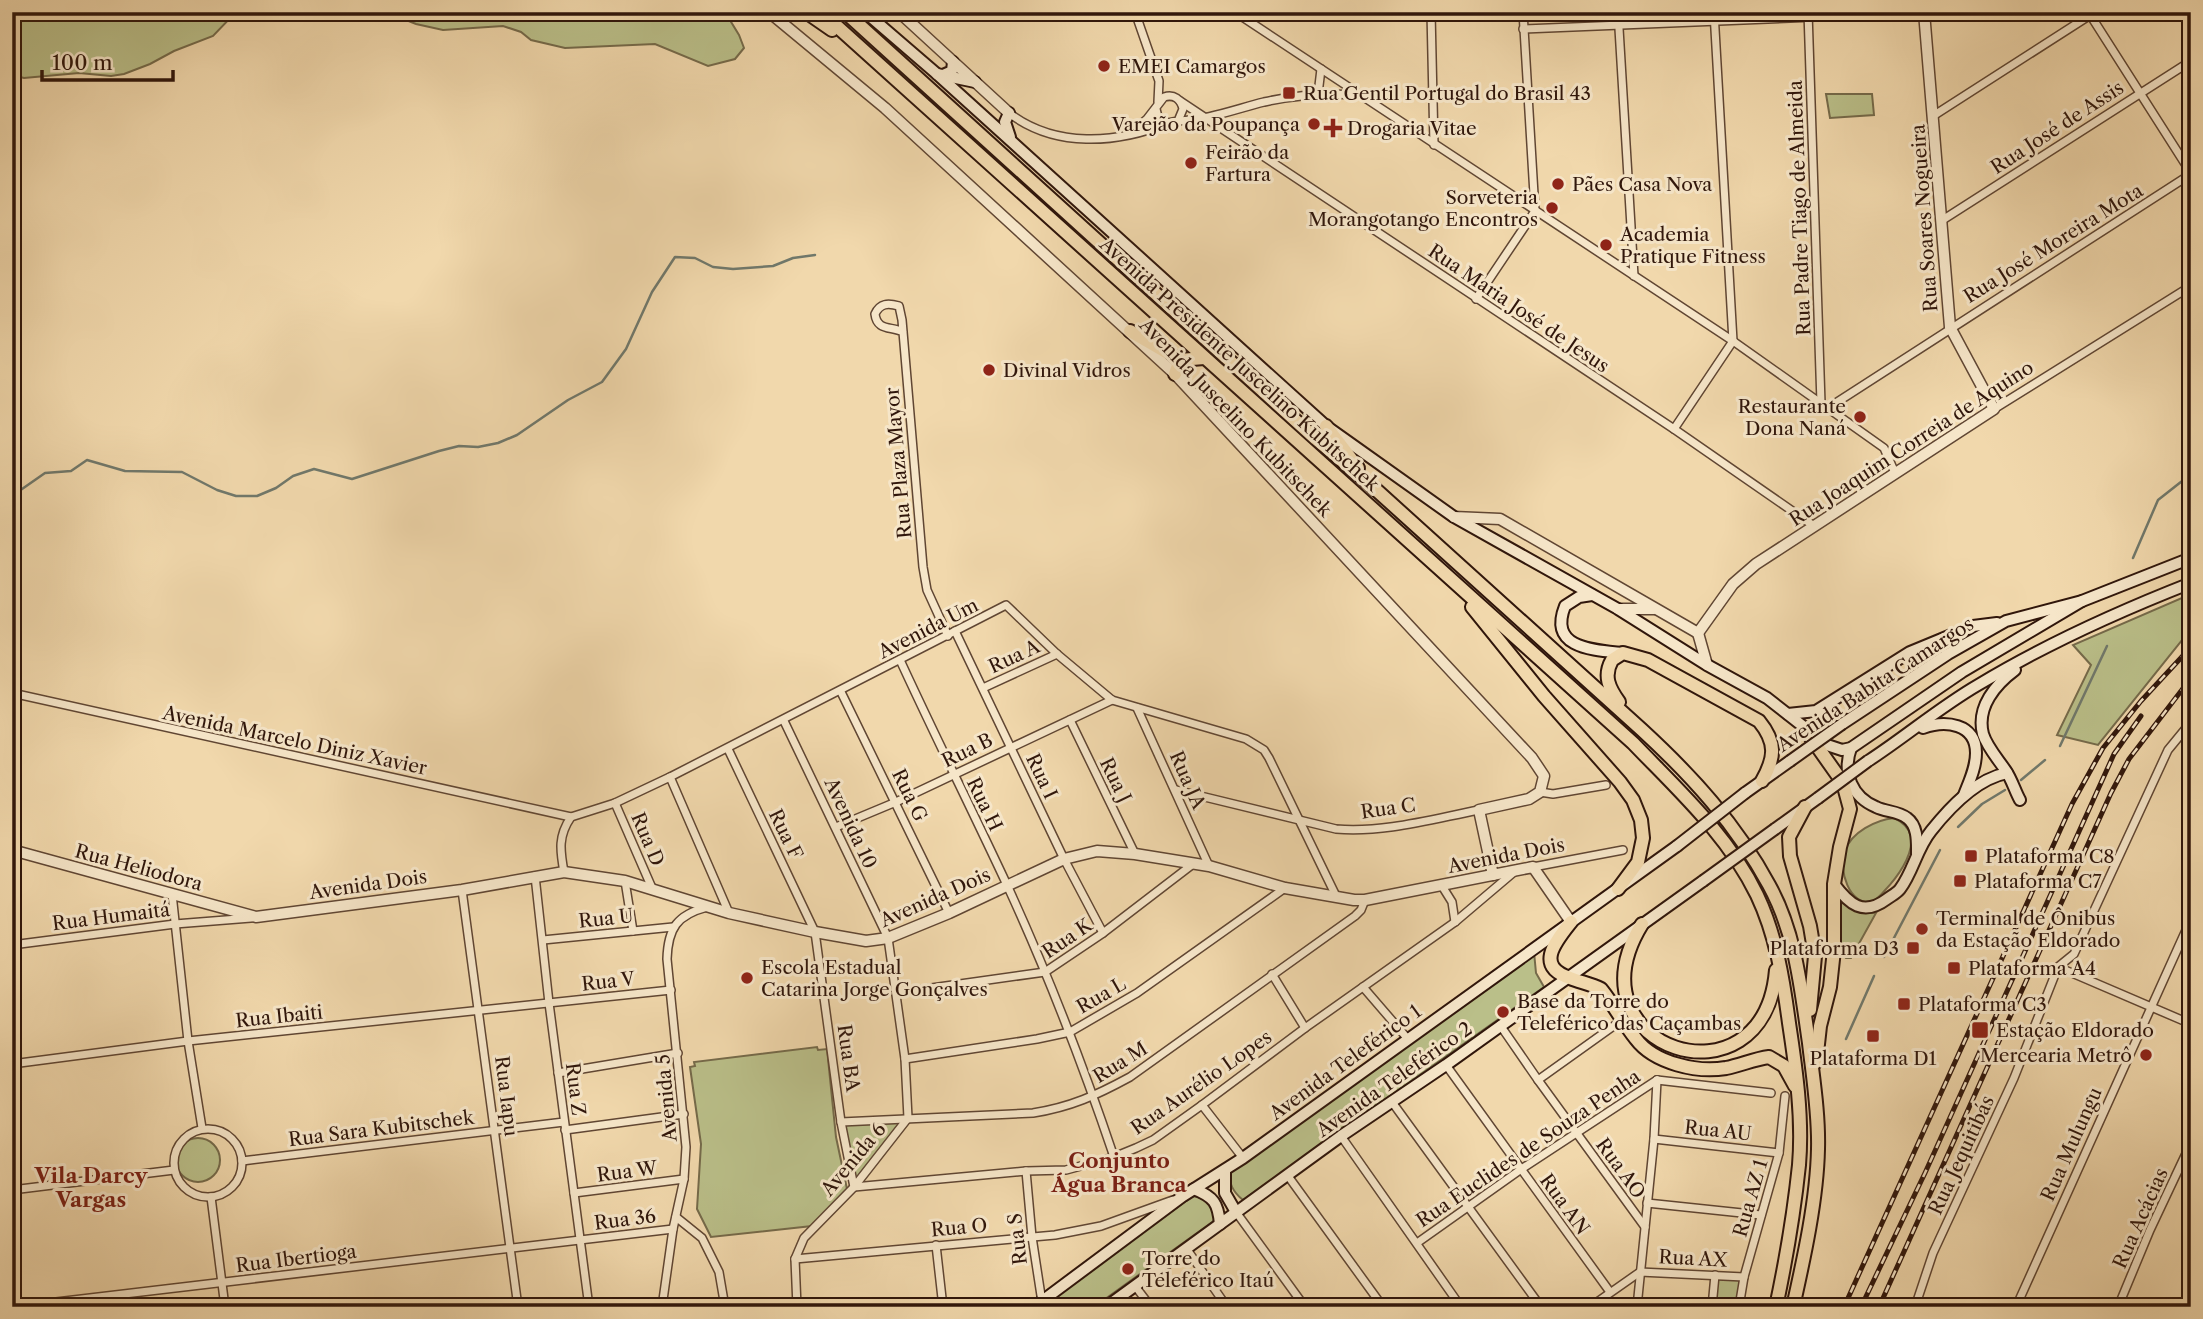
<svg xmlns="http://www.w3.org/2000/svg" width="2203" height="1319" viewBox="0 0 2203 1319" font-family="'Libre Caslon Text',serif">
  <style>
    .green { fill: #babf89; stroke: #756a4a; stroke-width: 2 }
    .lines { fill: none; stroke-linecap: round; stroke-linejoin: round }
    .stream { stroke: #70786b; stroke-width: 2.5 }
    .minor-casing { stroke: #604633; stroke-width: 10 }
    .tertiary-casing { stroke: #604633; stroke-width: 13 }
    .secondary-casing { stroke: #30160b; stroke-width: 14 }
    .trunk-casing { stroke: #30160b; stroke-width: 16 }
    .minor { stroke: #f6e6c9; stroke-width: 7 }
    .tertiary { stroke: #f6e6c9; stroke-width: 10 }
    .secondary { stroke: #f6e6c9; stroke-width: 10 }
    .trunk { stroke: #f1d8ac; stroke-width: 12 }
    .rail-casing { stroke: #30160b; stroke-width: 5 }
    .rail { stroke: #f6e6c9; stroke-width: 2.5; stroke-dasharray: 8; stroke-linecap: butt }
    .secondary-bridge-casing { stroke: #30160b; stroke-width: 14; stroke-linecap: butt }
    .secondary-bridge { stroke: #f6e6c9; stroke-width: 10 }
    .poi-dot { fill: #8f2418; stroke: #f6e6c9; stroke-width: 2.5 }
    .labels { text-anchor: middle; stroke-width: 6; stroke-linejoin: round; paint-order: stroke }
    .poi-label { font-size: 19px; fill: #30160b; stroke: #f6e6c9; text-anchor: start }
    .street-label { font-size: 19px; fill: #30160b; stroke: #f6e6c9 }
    .neighbourhood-label { font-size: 21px; font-weight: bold; fill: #7a1f14; stroke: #f6e6c9 }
  </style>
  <rect width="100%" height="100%" fill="#f1d8ac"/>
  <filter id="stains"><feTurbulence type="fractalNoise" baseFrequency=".00286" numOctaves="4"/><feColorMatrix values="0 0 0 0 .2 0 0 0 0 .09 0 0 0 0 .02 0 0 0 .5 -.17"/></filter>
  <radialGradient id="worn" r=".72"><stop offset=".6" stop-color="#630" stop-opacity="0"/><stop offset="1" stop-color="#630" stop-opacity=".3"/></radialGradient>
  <g class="green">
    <polygon points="12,12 236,12 213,36 174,51 150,64 124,74 111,76 79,73 24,78 12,75"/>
    <polygon points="386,12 725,12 739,35 744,48 735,59 708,66 655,44 565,48 531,40 521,32 503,26 443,30 416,24"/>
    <polygon points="1826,94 1872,94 1874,115 1830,118"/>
    <polygon points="2191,594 2191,629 2098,745 2057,735 2091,665 2073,645"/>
    <path d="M 1894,818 C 1935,836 1893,885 1872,903 C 1848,903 1839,872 1845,851 C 1851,832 1876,820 1894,818 Z"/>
    <polygon points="1839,899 1860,912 1876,913 1851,958 1846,958 1841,953"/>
    <path d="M 1534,952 L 1536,973 L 1544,987 L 1243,1200 C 1234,1193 1227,1182 1230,1170 Z"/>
    <polygon points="817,1047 818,1050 827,1049 836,1137 847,1189 812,1226 711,1237 697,1209 701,1144 690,1067 695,1066 694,1062"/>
    <polygon points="908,1118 854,1187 841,1122"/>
    <circle cx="198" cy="1160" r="22"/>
    <path d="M 1193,1196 C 1209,1199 1212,1205 1215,1220 L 1094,1307 L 1039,1307 Z"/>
    <polygon points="1715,1276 1744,1277 1738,1307 1713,1307"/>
  </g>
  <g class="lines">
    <g class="stream">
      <polyline points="12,496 45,473 71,471 87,460 125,471 182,472 217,490 236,496 257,496 276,488 293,476 314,469 352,479 439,451 459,446 478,447 498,443 517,435 568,400 602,382 626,349 652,292 675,257 695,258 713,267 733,269 773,266 793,258 815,255"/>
      <polyline points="2133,558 2158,500 2191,474"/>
      <polyline points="2060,746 2107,646"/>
      <polyline points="2021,780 2045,760"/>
      <polyline points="1958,827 1982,804 2005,790"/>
      <polyline points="1884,957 1940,850"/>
      <polyline points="1846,1039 1874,976"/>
    </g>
    <defs>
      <g id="minor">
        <polyline points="1135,12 1159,81 1158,102"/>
        <polyline points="1235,12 1733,341 1884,448 1895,473"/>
        <polyline points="1431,12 1434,145"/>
        <polyline points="1618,12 1634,276"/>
        <polyline points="1714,12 1733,341"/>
        <polyline points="1808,12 1821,403"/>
        <polyline points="2089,13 2191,173"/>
        <polyline points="1523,29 1864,15 1870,12"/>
        <polyline points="1318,94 1321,69"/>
        <polyline points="1180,101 1674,429 1814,526"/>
        <path d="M 1009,113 C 1055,148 1116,144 1168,123"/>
        <polyline points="1933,116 2095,12"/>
        <path d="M 1178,121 C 1207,120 1236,109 1264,102 C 1295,95 1326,93 1358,95"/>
        <path d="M 1130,133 L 1147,119 L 1164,97 C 1174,94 1181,99 1183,109 L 1178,121 L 1168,123 L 1158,117 L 1156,109"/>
        <polyline points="1941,221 2191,61"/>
        <polyline points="1476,299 1535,211 1523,12"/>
        <path d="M 903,332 C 891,326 877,331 875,314 C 880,303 888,303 899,306 L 902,320 L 923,567 L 927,590 L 948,636"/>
        <polyline points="1828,408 2191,174"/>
        <polyline points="1994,409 2191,286"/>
        <polyline points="1674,429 1733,341"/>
        <polyline points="955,631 1064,859 1103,933"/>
        <path d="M 900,660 C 935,736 972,810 1007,885 C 1048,974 1083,1065 1114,1157"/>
        <polyline points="983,688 1057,654"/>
        <polyline points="841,692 949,913"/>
        <polyline points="12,693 571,817"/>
        <polyline points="1137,708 1209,866"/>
        <polyline points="1070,720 1135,854"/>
        <polyline points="784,721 888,938 905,1059 908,1118 854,1187 804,1238 795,1259 797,1307"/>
        <polyline points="728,749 815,932 841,1122 854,1187 1026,1171 1066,1170 1114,1157 1136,1148 1153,1140 1202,1105 1305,1028 1455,922 1514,872"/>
        <polyline points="670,777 729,913"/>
        <path d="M 1176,790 L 1336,829 C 1384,833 1432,819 1479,810"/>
        <polyline points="1540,792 1553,794 1606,785"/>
        <polyline points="615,803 652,888"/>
        <polyline points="836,827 896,802 1112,700"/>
        <polyline points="1533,867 1623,850"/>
        <path d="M 564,872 C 560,850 558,836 571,817 L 615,803 L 670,777 L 1006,605 L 1057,654 L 1112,700 L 1246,739 L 1264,750 L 1269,758 L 1337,898"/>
        <polyline points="535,876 549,1003 589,1307"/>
        <polyline points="625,881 633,931"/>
        <polyline points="1442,886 1452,902 1455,922"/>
        <polyline points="462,890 518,1307"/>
        <polyline points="172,894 188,1041 202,1128"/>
        <polyline points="543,940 673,927"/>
        <polyline points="12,945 175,924 251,918"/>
        <polyline points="2058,967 2191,1024"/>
        <polyline points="1272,974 1305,1028"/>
        <polyline points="1363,987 1407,1038"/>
        <polyline points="896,993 1045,972 1103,933 1193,864"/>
        <polyline points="1500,1025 1538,1080 1645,1227"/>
        <polyline points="905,1059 1037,1039 1070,1032 1137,993 1285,888"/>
        <polyline points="12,1064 188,1041 671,990"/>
        <polyline points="1446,1065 1610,1292"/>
        <polyline points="558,1073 678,1053"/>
        <polyline points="1538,1080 1615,1025"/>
        <polyline points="1657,1080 1771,1093"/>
        <polyline points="1392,1102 1541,1307"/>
        <polyline points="1202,1105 1243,1158"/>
        <path d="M 841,1122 L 1033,1113 C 1071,1107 1097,1095 1130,1077 L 1355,916 L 1361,910 L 1365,900"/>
        <circle cx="208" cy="1163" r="34"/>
        <polyline points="565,1130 684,1114"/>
        <polyline points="1341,1136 1461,1307"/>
        <polyline points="1654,1139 1779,1153"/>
        <polyline points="242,1161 564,1122"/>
        <polyline points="1026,1171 1032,1237 1042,1302"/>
        <polyline points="1288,1176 1383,1307"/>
        <polyline points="12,1190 174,1170"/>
        <polyline points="574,1193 684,1179"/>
        <polyline points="211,1197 225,1307"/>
        <polyline points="1647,1203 1761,1215"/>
        <polyline points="1236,1212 1305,1307"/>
        <polyline points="676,1217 702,1238 719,1272 725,1307"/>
        <polyline points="1417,1243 1520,1170 1657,1080"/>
        <polyline points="936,1245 943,1307"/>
        <polyline points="1186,1248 1227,1307"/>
        <polyline points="795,1259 1055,1235 1101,1226 1173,1200"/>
        <polyline points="1135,1286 1151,1307"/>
        <polyline points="14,1307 673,1229"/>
        <path d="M 662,1307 L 673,1229 L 684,1179 L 686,1147 L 667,959 C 668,928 677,915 707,907"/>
        <polyline points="1001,1307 1037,1305"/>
        <polyline points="1590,1307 1640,1272 1744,1277"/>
        <polyline points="1637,1307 1654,1139 1657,1080"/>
        <polyline points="1712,1307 1715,1275"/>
        <polyline points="1739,1307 1744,1277 1779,1153 1785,1096"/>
        <polyline points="1915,1307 1933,1253 2014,1078 2058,967 2074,954 2168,750 2191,722"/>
        <polyline points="2016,1307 2191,919"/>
        <polyline points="2118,1307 2150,1230 2191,1143"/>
      </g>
      <g id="tertiary">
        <polyline points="769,12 885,108 1175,374 1532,758 1544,776 1540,792 1529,799 1479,810 1493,875"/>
        <polyline points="899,12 1009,113"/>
        <polyline points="1454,517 1500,519 1698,633"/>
        <polyline points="1618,609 1654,609"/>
        <polyline points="1698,633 1733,584 1756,564 1994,409 1950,327 1924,12"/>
        <polyline points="1698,633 1707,665"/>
        <polyline points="12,850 256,917 462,890 564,872 625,881 729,913 815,932 866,941 888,938 949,913 1064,859 1097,851 1135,854 1209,866 1285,888 1354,900 1365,900 1533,867 1571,922"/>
      </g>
      <g id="secondary">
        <polyline points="865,12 937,74 1326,426 1454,517 1618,609 1707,665 1767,698 1827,745 1842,750 1851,748 1962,672 2082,601"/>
        <polyline points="937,74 975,82"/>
        <polyline points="943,75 952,71 953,62"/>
        <polyline points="1009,113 1005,122 1010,137"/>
        <path d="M 1592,595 L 1579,597 L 1565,606 C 1548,649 1594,650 1623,653"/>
        <path d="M 2015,670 C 1996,684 1976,707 1983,734 C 1987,747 1998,759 2006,771 C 2012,780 2015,791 2020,800"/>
        <polyline points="1788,714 1816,711 1910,652 1973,626 1997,623"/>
        <polyline points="1842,724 1948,654 2006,621 2082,601 2191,558"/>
        <path d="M 1923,728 C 1945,720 1976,723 1976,753 C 1976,768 1969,782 1964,795"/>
        <path d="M 1851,748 C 1842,773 1852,797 1876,807 C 1886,812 1898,811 1907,818 C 1918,826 1917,842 1917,854"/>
        <path d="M 1868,761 C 1905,737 1940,707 1978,685 C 2046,644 2117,612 2191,583"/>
        <polyline points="1745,793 1790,761"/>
        <polyline points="1775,829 1818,798"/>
        <path d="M 1834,884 C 1849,904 1863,917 1887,899 C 1891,896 1897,893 1900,889 C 1913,872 1917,848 1931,831 C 1950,807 1976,779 2007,773"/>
        <polyline points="1225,1170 1225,1193 1236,1212"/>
        <path d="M 1194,1189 C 1214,1197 1218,1203 1220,1224"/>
        <polyline points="1034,1307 1183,1196 1243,1158 1677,846"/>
        <polyline points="1106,1307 1341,1136 1446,1065 1703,881"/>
      </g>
      <g id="trunk">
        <polyline points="806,12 832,30"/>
        <path d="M 821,12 L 1633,743 C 1678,790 1728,835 1757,895 C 1776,935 1783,978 1789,1023 C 1796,1069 1803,1118 1799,1165 C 1794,1213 1786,1260 1776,1307"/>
        <path d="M 845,12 L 1316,439 L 1373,487 L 1642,730 C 1692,776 1736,824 1769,885 C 1796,934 1801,989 1809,1043 C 1813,1078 1819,1114 1818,1149 C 1817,1199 1804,1258 1793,1307"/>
        <polyline points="1130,331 1180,360 1204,358"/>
        <polyline points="1175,374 1180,360"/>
        <polyline points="1326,426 1358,468"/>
        <polyline points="1472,607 1544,696 1620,782 1633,800 1641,820 1643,838 1638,862 1618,889"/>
        <path d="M 1619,702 C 1609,688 1603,676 1612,660 L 1623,653 L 1648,660 L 1759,721 C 1777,743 1775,758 1762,781"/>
        <polyline points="1807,732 1843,783 1850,809 1840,847 1834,884 1834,950 1830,987 1820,1026 1816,1062"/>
        <polyline points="1805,807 1789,837 1790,856 1810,926 1815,956 1810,1010"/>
        <path d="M 1571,922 C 1556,941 1534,966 1570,978 C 1580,982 1591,984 1601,989 C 1614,1005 1623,1023 1636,1039 C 1654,1063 1697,1073 1726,1068 C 1741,1065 1754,1059 1769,1057 L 1784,1066 L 1795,1086"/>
        <path d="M 1642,924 C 1565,1049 1764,1113 1776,970"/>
      </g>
    </defs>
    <use href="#minor" class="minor-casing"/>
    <use href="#tertiary" class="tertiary-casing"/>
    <use href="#secondary" class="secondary-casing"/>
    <use href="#trunk" class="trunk-casing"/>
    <use href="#minor" class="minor"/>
    <use href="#tertiary" class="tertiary"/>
    <use href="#secondary" class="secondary"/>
    <use href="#trunk" class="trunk"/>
    <defs>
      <g id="rail">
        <polyline points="1844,1307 2072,804 2103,748 2141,701 2191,647"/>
        <polyline points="1861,1307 1925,1173 2114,754 2141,716"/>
        <polyline points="1879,1307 2111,793 2129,759 2191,678"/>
      </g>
    </defs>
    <use href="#rail" class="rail-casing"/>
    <use href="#rail" class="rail"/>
    <defs>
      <g id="secondary-bridge">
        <polyline points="1790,761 1842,724"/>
        <polyline points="1818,798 1868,761"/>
        <polyline points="1677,846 1745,793"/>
        <polyline points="1703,881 1775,829"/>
      </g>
    </defs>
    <use href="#secondary-bridge" class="secondary-bridge-casing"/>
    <use href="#secondary-bridge" class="secondary-bridge"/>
  </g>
  <g class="poi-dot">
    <circle cx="1104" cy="66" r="7"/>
    <rect x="1282" y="86" width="14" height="14" rx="3.5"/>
    <circle cx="1314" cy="124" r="7"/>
    <path d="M1329.5 117.5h7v7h7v7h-7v7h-7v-7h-7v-7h7z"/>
    <circle cx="1191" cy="163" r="7"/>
    <circle cx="1558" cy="184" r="7"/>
    <circle cx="1552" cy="208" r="7"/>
    <circle cx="1606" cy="245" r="7"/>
    <circle cx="989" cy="370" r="7"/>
    <circle cx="1860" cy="417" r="7"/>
    <rect x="1964" y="849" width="14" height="14" rx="3.5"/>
    <rect x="1953" y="874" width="14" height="14" rx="3.5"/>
    <circle cx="1922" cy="929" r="7"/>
    <rect x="1906" y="941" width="14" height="14" rx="3.5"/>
    <rect x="1947" y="961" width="14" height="14" rx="3.5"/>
    <circle cx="747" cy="978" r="7"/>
    <rect x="1897" y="997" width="14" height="14" rx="3.5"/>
    <circle cx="1503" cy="1012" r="7"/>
    <rect x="1971" y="1021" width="18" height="18" rx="3.5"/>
    <rect x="1866" y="1029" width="14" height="14" rx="3.5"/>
    <circle cx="2146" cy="1055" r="7"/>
    <circle cx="1128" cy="1269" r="7"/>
  </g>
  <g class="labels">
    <g class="poi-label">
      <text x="1118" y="73">EMEI Camargos</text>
      <text x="1303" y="100">Rua Gentil Portugal do Brasil 43</text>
      <text x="1300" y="131" text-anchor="end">Varejão da Poupança</text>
      <text x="1347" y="135">Drogaria Vitae</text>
      <text x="1205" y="159">Feirão da<tspan x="1205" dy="22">Fartura</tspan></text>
      <text x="1572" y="191">Pães Casa Nova</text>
      <text x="1538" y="204" text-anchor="end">Sorveteria<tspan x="1538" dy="22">Morangotango Encontros</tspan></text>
      <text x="1620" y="241">Academia<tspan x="1620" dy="22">Pratique Fitness</tspan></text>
      <text x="1003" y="377">Divinal Vidros</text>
      <text x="1846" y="413" text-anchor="end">Restaurante<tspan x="1846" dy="22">Dona Naná</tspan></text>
      <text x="1985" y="863">Plataforma C8</text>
      <text x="1974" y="888">Plataforma C7</text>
      <text x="1936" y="925">Terminal de Ônibus<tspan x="1936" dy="22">da Estação Eldorado</tspan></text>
      <text x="1899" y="955" text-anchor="end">Plataforma D3</text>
      <text x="761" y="974">Escola Estadual<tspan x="761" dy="22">Catarina Jorge Gonçalves</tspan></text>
      <text x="1968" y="975">Plataforma A4</text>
      <text x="1517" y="1008">Base da Torre do<tspan x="1517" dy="22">Teleférico das Caçambas</tspan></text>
      <text x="1918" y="1011">Plataforma C3</text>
      <text x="1996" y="1037">Estação Eldorado</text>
      <text x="2132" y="1062" text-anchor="end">Mercearia Metrô</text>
      <text x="1873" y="1065" text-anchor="middle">Plataforma D1</text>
      <text x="1142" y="1265">Torre do<tspan x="1142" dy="22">Teleférico Itaú</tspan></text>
    </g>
    <g class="street-label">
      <text transform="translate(2057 127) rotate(-33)" y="7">Rua José de Assis</text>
      <text transform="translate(1799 208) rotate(-92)" y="7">Rua Padre Tiago de Almeida</text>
      <text transform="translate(1924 218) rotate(-94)" y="7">Rua Soares Nogueira</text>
      <text transform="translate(2053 243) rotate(-32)" y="7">Rua José Moreira Mota</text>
      <text transform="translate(1519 308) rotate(34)" y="7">Rua Maria José de Jesus</text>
      <text transform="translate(1240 364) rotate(42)" y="7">Avenida Presidente Juscelino Kubitschek</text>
      <text transform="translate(1236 417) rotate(46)" y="7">Avenida Juscelino Kubitschek</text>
      <text transform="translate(1911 443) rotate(-33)" y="7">Rua Joaquim Correia de Aquino</text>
      <text transform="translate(898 463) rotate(-95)" y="7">Rua Plaza Mayor</text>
      <text transform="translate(928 628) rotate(-27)" y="7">Avenida Um</text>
      <text transform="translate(1014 656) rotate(-25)" y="7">Rua A</text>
      <text transform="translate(1875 684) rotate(-33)" y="7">Avenida Babita Camargos</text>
      <text transform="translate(295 740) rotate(12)" y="7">Avenida Marcelo Diniz Xavier</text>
      <text transform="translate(967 750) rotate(-26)" y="7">Rua B</text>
      <text transform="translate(1042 776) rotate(65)" y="7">Rua I</text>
      <text transform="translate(1116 780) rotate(64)" y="7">Rua J</text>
      <text transform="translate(1188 780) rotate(66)" y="7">Rua JA</text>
      <text transform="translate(910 795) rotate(64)" y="7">Rua G</text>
      <text transform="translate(985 804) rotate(64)" y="7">Rua H</text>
      <text transform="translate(1388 808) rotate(-8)" y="7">Rua C</text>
      <text transform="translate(851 823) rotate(65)" y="7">Avenida 10</text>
      <text transform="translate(786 834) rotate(64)" y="7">Rua F</text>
      <text transform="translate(648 839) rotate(67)" y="7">Rua D</text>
      <text transform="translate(1506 855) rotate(-11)" y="7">Avenida Dois</text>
      <text transform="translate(139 867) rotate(15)" y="7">Rua Heliodora</text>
      <text transform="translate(368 884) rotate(-8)" y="7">Avenida Dois</text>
      <text transform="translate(935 897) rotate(-24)" y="7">Avenida Dois</text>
      <text transform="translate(111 916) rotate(-7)" y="7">Rua Humaitá</text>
      <text transform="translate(606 918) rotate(-6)" y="7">Rua U</text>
      <text transform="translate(1067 938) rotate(-34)" y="7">Rua K</text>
      <text transform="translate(608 981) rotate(-6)" y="7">Rua V</text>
      <text transform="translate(1101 995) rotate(-30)" y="7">Rua L</text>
      <text transform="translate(279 1016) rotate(-6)" y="7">Rua Ibaiti</text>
      <text transform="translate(849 1058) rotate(82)" y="7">Rua BA</text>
      <text transform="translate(1120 1062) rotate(-32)" y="7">Rua M</text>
      <text transform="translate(1345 1062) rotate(-36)" y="7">Avenida Teleférico 1</text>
      <text transform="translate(1394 1079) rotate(-35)" y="7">Avenida Teleférico 2</text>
      <text transform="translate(1201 1082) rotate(-35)" y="7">Rua Aurélio Lopes</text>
      <text transform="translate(576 1089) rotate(83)" y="7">Rua Z</text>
      <text transform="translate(507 1096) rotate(83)" y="7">Rua Iapu</text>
      <text transform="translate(666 1098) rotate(-95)" y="7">Avenida 5</text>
      <text transform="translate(381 1128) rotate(-7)" y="7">Rua Sara Kubitschek</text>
      <text transform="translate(1718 1130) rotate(6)" y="7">Rua AU</text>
      <text transform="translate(2071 1144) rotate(-66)" y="7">Rua Mulungu</text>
      <text transform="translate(1528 1148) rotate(-34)" y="7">Rua Euclides de Souza Penha</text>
      <text transform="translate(1961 1155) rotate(-65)" y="7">Rua Jequitibás</text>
      <text transform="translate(853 1159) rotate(-50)" y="7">Avenida 6</text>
      <text transform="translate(1621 1168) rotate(54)" y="7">Rua AO</text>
      <text transform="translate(627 1171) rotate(-7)" y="7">Rua W</text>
      <text transform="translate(1750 1198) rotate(-74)" y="7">Rua AZ 1</text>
      <text transform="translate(1565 1204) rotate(54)" y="7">Rua AN</text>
      <text transform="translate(2140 1218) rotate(-66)" y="7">Rua Acácias</text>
      <text transform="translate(625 1219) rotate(-7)" y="7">Rua 36</text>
      <text transform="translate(959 1227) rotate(-5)" y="7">Rua O</text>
      <text transform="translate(1017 1239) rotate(-97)" y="7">Rua S</text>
      <text transform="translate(296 1258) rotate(-7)" y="7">Rua Ibertioga</text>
      <text transform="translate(1693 1258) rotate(3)" y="7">Rua AX</text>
    </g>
    <g class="neighbourhood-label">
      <text x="1119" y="1168">Conjunto<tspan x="1119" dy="24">Água Branca</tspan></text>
      <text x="91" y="1183">Vila Darcy<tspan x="91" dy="24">Vargas</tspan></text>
    </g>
  </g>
  <rect width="2203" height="1319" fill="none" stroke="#f1d8ac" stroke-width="42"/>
  <rect x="14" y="14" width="2175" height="1291" fill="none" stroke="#30160b" stroke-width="3.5"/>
  <rect x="21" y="21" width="2161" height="1277" fill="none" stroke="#30160b" stroke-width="2"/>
  <path d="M42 70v10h131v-10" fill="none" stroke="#30160b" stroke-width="3.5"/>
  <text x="52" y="70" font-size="21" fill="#30160b" stroke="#f6e6c9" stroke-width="5" paint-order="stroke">100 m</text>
  <rect width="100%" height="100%" filter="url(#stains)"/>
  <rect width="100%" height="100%" fill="url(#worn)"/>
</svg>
